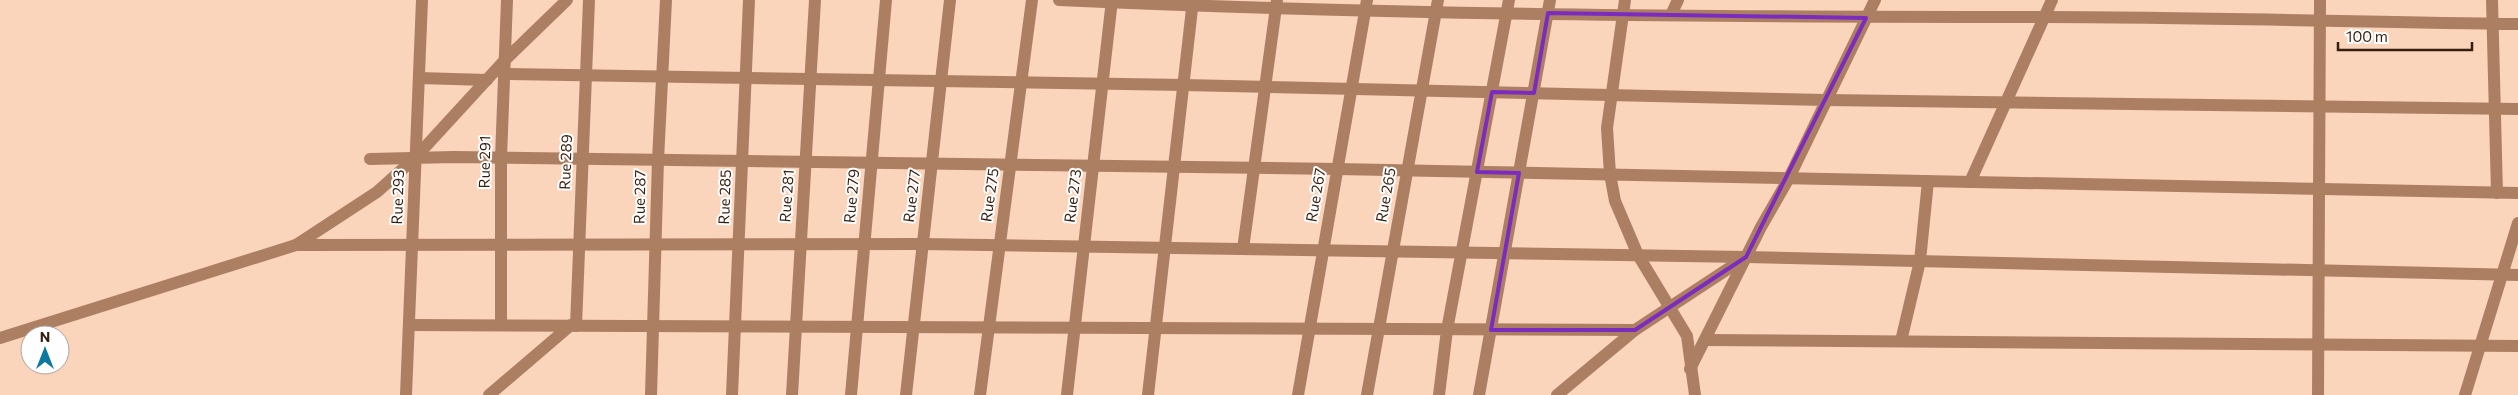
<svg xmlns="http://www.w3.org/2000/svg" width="2518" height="395" viewBox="0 0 2518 395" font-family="Commissioner,sans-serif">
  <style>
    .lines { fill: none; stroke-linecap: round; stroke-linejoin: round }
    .minor { stroke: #ac7f62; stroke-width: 12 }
    .marked { fill: none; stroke: #7b2cbf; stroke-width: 4; stroke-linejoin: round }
    .labels { text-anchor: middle; stroke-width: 4; stroke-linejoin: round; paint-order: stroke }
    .street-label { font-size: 15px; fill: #371f0f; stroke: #fefefe }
  </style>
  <rect width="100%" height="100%" fill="#fbd4bc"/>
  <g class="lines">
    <g class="minor">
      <path d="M 1059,0 C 1386,15 1714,17 2041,17 C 2200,17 2359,22 2518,24"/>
      <polyline points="1625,0 1607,128 1610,174 1615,201 1638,255 1687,336 1695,395"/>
      <polyline points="2492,0 2497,193"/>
      <polyline points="1671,15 1678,0"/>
      <polyline points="503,74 1184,85 1826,100 2518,109"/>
      <polyline points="419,78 487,80"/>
      <polyline points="370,159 454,157 1337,169 2518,193"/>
      <polyline points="1970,182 2052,0"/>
      <polyline points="296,245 923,244 1746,257 2518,275"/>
      <polyline points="1243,249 1277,0"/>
      <polyline points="409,325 1635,330"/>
      <polyline points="501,325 501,158 507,0"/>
      <polyline points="576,326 589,0"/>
      <polyline points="0,338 296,245 377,192 415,158 504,61 567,0"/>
      <polyline points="1705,340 2518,346"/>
      <polyline points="1901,341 1920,261 1928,181"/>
      <polyline points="1690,369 1761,227 1789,178 1875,0"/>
      <polyline points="406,395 422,0"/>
      <polyline points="489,395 571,325"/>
      <polyline points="651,395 658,160 666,0"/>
      <polyline points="732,395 749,0"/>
      <polyline points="792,395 815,0"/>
      <polyline points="851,395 886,0"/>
      <polyline points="906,395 950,0"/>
      <polyline points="980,395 1032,0"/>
      <polyline points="1067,395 1112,0"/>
      <polyline points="1148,395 1193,0"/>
      <polyline points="1298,395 1367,0"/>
      <polyline points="1367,395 1438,0"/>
      <polyline points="1439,395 1447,330 1509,0"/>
      <polyline points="1479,395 1550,0"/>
      <polyline points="1557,395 1635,330 1746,257"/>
      <polyline points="2318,395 2320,0"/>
      <polyline points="2465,395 2518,223"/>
    </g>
  </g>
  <path class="marked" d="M 1548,13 L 1866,18 L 1746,257 L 1635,330 L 1491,330 L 1519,173 L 1477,172 L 1492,92 L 1534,93 Z"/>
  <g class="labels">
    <g class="street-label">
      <text transform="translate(485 162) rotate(-89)" y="5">Rue 291</text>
      <text transform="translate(566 162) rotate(-88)" y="5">Rue 289</text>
      <text transform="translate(990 195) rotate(-82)" y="5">Rue 275</text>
      <text transform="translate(1316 195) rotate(-80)" y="5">Rue 267</text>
      <text transform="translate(1386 195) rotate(-80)" y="5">Rue 265</text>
      <text transform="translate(787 196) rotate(-86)" y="5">Rue 281</text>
      <text transform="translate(852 196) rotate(-85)" y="5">Rue 279</text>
      <text transform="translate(912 196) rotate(-83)" y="5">Rue 277</text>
      <text transform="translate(1073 196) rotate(-83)" y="5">Rue 273</text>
      <text transform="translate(398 197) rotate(-88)" y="5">Rue 293</text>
      <text transform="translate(640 197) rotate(-89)" y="5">Rue 287</text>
      <text transform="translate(725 197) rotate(-88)" y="5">Rue 285</text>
    </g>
  </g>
  <g transform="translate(45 350)"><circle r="24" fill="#fefefe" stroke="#aea59e"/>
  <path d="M0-4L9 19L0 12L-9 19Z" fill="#0e78a3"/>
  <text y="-8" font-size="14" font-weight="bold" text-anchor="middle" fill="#371f0f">N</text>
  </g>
  <path d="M2338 42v8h134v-8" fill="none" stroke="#371f0f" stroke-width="2.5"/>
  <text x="2346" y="42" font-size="15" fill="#371f0f" stroke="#fefefe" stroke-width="4" paint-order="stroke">100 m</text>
</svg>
